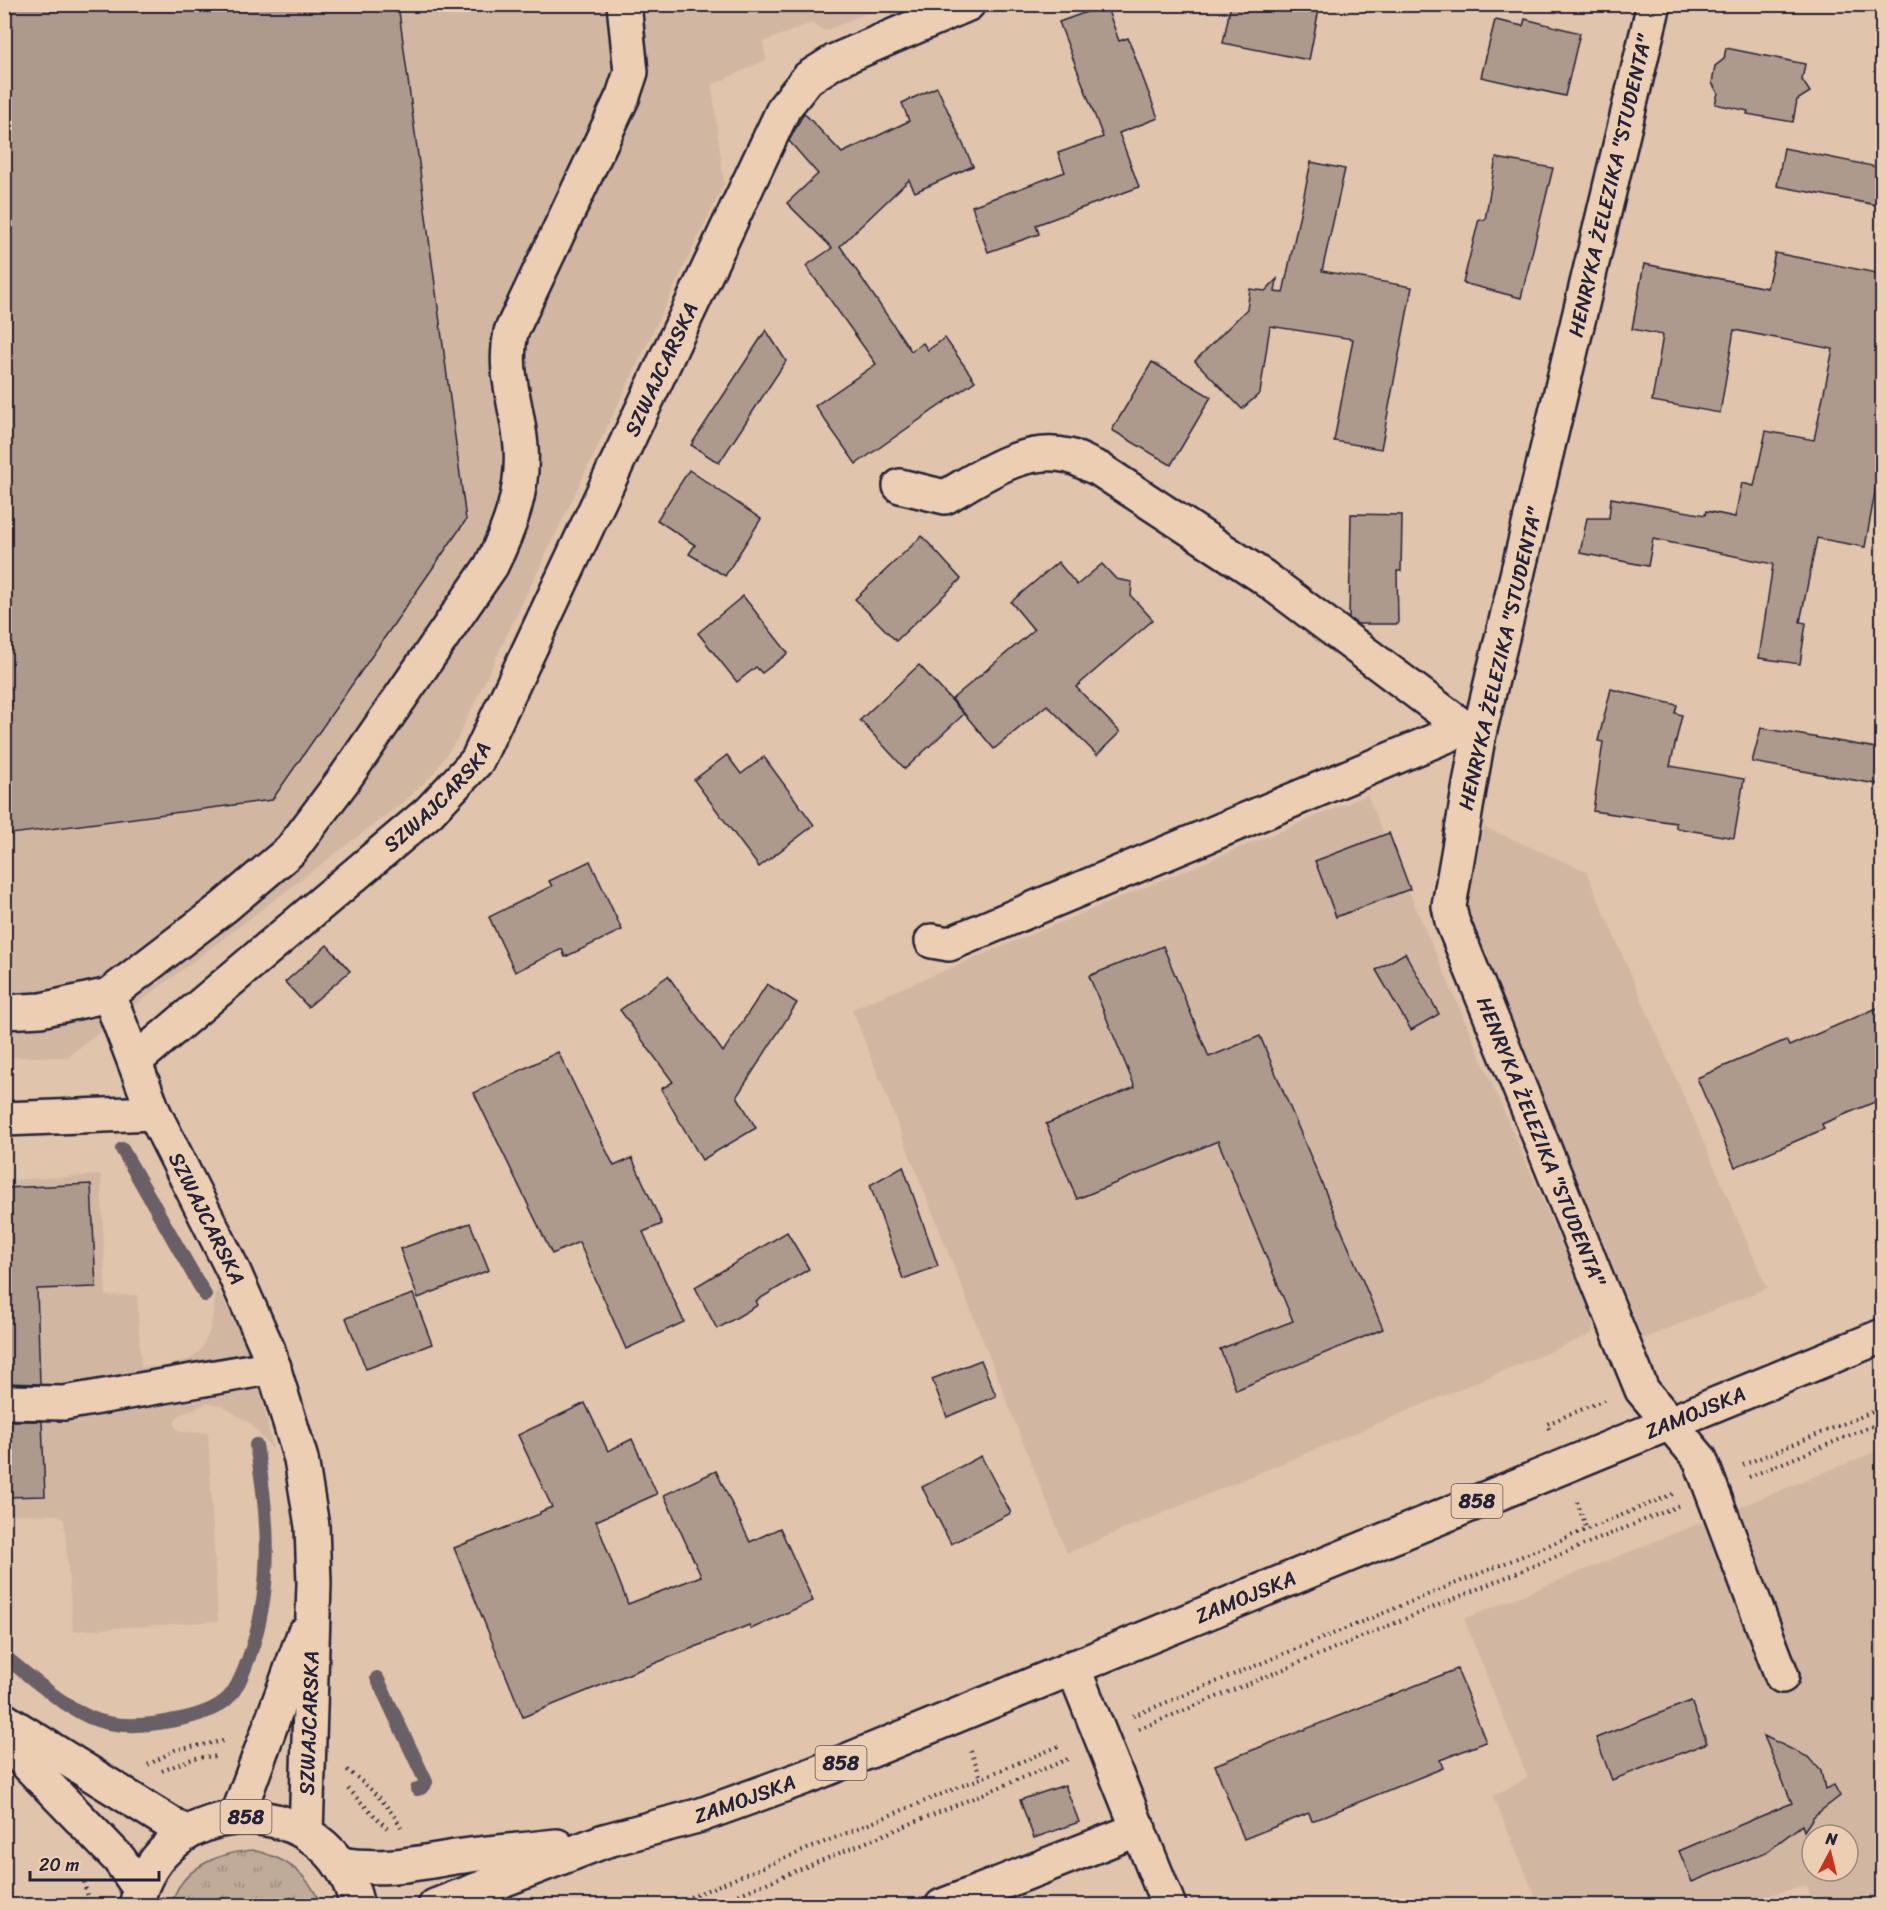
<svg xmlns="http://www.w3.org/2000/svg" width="1887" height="1910" viewBox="0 0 1887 1910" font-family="Sriracha,sans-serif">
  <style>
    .built { fill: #d1b7a2; fill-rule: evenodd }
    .grass { fill: url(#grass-tufts); stroke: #71666a; stroke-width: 1.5 }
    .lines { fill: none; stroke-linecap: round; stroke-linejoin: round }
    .stream { stroke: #695f66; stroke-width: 14 }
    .building { fill: #ae998d; stroke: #22223b; stroke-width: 1.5 }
    .minor-casing { stroke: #22223b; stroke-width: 38 }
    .major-casing { stroke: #22223b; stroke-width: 38 }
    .path { stroke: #22223b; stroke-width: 4; stroke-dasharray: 1.5 4.5; stroke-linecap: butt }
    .minor { stroke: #eccfb2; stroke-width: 33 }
    .major { stroke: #eccfb2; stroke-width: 33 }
    .labels { text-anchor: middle; stroke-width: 5; stroke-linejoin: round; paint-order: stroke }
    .shield { fill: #eccfb2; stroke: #5f565f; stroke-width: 1.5 }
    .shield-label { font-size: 20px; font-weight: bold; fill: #22223b }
    .street-label { font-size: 21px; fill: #22223b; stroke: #eccfb2 }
  </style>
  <defs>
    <pattern id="grass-tufts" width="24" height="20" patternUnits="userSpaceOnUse" patternTransform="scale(1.5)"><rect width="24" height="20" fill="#c0aa98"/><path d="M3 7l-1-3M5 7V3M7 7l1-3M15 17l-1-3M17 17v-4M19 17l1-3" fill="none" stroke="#9c8a7d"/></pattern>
  </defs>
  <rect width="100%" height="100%" fill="#e0c4ab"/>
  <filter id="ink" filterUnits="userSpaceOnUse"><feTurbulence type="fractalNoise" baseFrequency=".0167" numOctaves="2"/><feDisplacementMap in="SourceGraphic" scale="12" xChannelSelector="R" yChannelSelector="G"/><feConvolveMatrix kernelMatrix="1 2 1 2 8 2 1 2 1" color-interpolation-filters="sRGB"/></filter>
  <g filter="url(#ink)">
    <g class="built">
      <polygon points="5,5 885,5 825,31 812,23 763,42 766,60 712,85 724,184 457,739 434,773 406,800 67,1057 5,1057"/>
      <polygon points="1367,795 1594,1319 1592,1334 1067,1553 852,1009"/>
      <polygon points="1484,827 1586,871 1767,1288 1643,1339 1465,908"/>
      <polygon points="101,1175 106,1296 137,1295 141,1367 166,1366 190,1359 201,1350 210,1330 217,1288 247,1344 261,1393 273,1450 251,1424 221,1405 208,1403 179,1415 175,1421 175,1427 180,1432 208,1433 218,1621 73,1631 64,1520 57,1515 5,1514 4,1180"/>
      <path d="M 1882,1449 L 1882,1905 L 1813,1905 L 1807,1885 L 1735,1905 L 1539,1905 L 1493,1796 L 1528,1778 L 1464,1619 ZM 1812,1835 L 1848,1835 L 1848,1871 L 1812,1871 Z"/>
    </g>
    <path class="grass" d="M 252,1850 C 285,1857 308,1873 321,1905 L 171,1905 C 181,1868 217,1853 252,1850 Z"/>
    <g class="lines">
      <g class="stream">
        <polyline points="122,1149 205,1295"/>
        <path d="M 4,1656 C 31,1677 58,1702 89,1717 C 113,1728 145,1726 170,1721 C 188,1718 216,1711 229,1697 C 239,1686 244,1670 249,1657 C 274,1588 269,1516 256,1445"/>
        <polyline points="377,1678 426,1782 421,1788 417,1789"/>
      </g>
    </g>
    <g class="building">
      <polygon points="4,4 398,4 466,520 272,800 4,835"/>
      <polygon points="1231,4 1320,4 1309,60 1223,43"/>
      <polygon points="1106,5 1119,41 1128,38 1158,118 1119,133 1139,187 1036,225 1039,234 988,252 972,206 1065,172 1058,153 1103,137 1059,22"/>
      <polygon points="1525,19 1580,33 1565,96 1481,77 1495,20 1523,26"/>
      <polygon points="1726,48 1805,64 1802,80 1810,92 1797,100 1793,122 1747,114 1748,111 1715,104 1718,93 1712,83 1715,66 1724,59"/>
      <polygon points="937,87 973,166 915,192 909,180 840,246 911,351 923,343 928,350 945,338 975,381 856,464 815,406 876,364 806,266 832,248 787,203 818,174 789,141 804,113 842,153 909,121 902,103"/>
      <polygon points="1784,148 1882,168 1882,206 1777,186"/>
      <polygon points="1496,158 1553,168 1521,298 1463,283 1479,219 1485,220"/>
      <polygon points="1311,162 1345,169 1322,271 1412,287 1381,449 1334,441 1353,339 1270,326 1260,393 1242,409 1195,361 1247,309 1250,289 1265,291 1277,279 1275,292 1283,293"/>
      <polygon points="1775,253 1882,274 1882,454 1865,547 1817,538 1800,622 1806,623 1800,664 1759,658 1773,564 1653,539 1648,566 1580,553 1587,518 1609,518 1611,498 1705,515 1706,511 1735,517 1742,483 1754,486 1766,431 1814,440 1833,349 1734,330 1720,413 1652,401 1663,335 1632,329 1644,264 1767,288"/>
      <polygon points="766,330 786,361 719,463 691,445"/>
      <polygon points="1152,362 1211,397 1171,465 1112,430"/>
      <polygon points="689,470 761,519 725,576 689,554 695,545 657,520"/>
      <polygon points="1351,514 1402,515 1401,571 1397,571 1398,624 1358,624 1349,618"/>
      <polygon points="922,536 961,579 896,641 855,599"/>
      <polygon points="1058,562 1077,585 1102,564 1116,579 1132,582 1131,596 1153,620 1076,687 1120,732 1097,755 1047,705 994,749 952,699 1034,630 1011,602"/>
      <polygon points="743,596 788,653 762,673 756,667 737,682 698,633"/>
      <polygon points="919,665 964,714 905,769 860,720"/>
      <polygon points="1611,689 1677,705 1675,713 1682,715 1670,766 1744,779 1734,838 1676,828 1676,823 1593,811 1603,742 1598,741"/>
      <polygon points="1761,728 1882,749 1882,785 1752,762"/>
      <polygon points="727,755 741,774 764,757 814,825 759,867 694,780"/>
      <polygon points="1389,833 1410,889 1336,917 1315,861"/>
      <polygon points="590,861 622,930 565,957 562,949 515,972 489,917 552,886 549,881"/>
      <polygon points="327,945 350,971 308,1007 285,982"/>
      <polygon points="1163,946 1209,1057 1260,1036 1383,1329 1236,1390 1220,1349 1293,1321 1218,1141 1077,1199 1046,1124 1135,1087 1089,976"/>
      <polygon points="1405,953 1439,1014 1411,1030 1376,970"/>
      <polygon points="668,976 723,1052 767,984 797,1003 737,1096 756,1128 702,1160 661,1089 673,1082 620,1010"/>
      <polygon points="1882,1006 1882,1099 1822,1124 1824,1129 1735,1167 1697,1078 1786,1040 1789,1046"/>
      <polygon points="558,1052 614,1166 632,1158 662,1224 643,1232 684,1322 626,1349 579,1242 552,1254 474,1093"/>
      <polygon points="903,1166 938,1266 903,1279 870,1185"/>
      <polygon points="91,1184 96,1287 37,1289 40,1384 4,1383 4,1188"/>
      <polygon points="470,1223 489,1270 418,1298 400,1249"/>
      <polygon points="787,1232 809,1269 756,1301 758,1305 717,1329 695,1287"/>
      <polygon points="413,1294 432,1344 366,1369 346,1318"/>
      <polygon points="981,1360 996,1396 947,1417 932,1379"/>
      <polygon points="585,1403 608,1451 632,1439 657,1494 596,1521 628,1604 701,1576 664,1495 716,1471 750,1542 780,1528 813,1601 751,1629 749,1625 523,1717 454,1548 540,1514 540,1512 552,1507 518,1435"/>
      <polygon points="4,1421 42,1421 45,1496 4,1497"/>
      <polygon points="981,1456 1011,1513 951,1544 922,1487"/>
      <polygon points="1457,1669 1486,1742 1440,1760 1443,1768 1312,1821 1309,1813 1244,1839 1215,1765"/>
      <polygon points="1691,1701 1707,1743 1612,1780 1596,1738"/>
      <polygon points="1764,1736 1810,1758 1821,1771 1825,1789 1834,1785 1840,1796 1814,1816 1804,1831 1802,1825 1766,1852 1692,1882 1679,1851 1792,1803"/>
      <polygon points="1065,1785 1079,1822 1034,1838 1020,1800"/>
    </g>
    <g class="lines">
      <defs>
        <g id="minor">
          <path id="s1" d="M 1654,4 L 1478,738 L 1449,906 L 1452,921 L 1642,1390 L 1700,1459 L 1782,1676"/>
          <path d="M 900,486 L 945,497 C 982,476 1024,445 1069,456 C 1079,459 1089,465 1099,469 L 1262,576 L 1478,738"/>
          <polyline points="932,941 949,944 1465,728"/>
          <path id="s2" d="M 109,995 L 154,1113 L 232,1268 L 268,1350 L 301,1459 L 312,1526 L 314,1583 L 306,1833"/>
          <path d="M 4,1012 L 41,1010 L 109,995 L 224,907 L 291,850 L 345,778 L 491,566 C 510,528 524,490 521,447 C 518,406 502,373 511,332 L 623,96 L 631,72 L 624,4"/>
          <path id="s3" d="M 135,1061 L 429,812 L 477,761 L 784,108 L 808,78 L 835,61 L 968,4"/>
          <polyline points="4,1119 154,1113"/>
          <polyline points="4,1402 64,1403 274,1367"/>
          <polyline points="1073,1667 1169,1906"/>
          <polyline points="237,1817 304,1634"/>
          <polyline points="942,1906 1139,1829"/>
        </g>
        <g id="major">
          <polyline points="4,1720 186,1833"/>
          <polyline points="4,1740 119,1859 140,1889"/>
          <path d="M 339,1864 C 382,1871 413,1864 455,1857 C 489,1852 523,1850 557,1846"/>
          <path d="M 136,1906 C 161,1788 332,1788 357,1906"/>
          <path id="s4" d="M 435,1906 L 604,1841 L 701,1815 L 814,1774 L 1882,1336"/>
        </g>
      </defs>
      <use href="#minor" class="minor-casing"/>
      <use href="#major" class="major-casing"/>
      <g class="path">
        <polyline points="1549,1429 1547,1424 1604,1400"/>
        <polyline points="1743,1465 1882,1408"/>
        <polyline points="1749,1477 1882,1422"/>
        <polyline points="1577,1502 1587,1530"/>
        <polyline points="1133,1716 1673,1494"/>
        <polyline points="1139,1729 1678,1506"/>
        <polyline points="971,1751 981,1778"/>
        <polyline points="148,1765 175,1750 223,1741"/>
        <path d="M 347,1770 C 368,1785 388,1804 401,1827"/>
        <polyline points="162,1771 194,1758 218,1756"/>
        <polyline points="348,1789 387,1828"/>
        <polyline points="84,1882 90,1906"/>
        <polyline points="668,1906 1062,1745"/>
        <polyline points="711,1906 1068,1759"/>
      </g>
      <use href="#minor" class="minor"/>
      <use href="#major" class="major"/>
    </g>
  </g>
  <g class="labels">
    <g class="shield">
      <rect x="1451.5" y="1484" width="51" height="34" rx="4.5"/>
      <rect x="815.5" y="1746" width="51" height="34" rx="4.5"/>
      <rect x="220.5" y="1800" width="51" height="34" rx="4.5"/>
    </g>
    <g class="shield-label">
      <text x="1477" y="1508">858</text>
      <text x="841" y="1770">858</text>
      <text x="246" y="1824">858</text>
    </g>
    <g class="street-label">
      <text transform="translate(1610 186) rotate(-77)" y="7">HENRYKA ŻELEZIKA "STUDENTA"</text>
      <text dy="7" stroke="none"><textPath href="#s3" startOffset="888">SZWAJCARSKA</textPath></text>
      <text transform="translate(1500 659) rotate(-77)" y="7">HENRYKA ŻELEZIKA "STUDENTA"</text>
      <text dy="7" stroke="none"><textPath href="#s3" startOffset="402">SZWAJCARSKA</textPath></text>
      <text dy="7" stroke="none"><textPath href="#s1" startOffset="1178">HENRYKA ŻELEZIKA "STUDENTA"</textPath></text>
      <text dy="7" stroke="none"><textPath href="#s2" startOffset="244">SZWAJCARSKA</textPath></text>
      <text dy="7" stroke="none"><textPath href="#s4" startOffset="1354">ZAMOJSKA</textPath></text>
      <text dy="7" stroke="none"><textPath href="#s4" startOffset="868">ZAMOJSKA</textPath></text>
      <text transform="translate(309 1723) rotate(-88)" y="7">SZWAJCARSKA</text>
      <text dy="7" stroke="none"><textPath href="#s4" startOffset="328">ZAMOJSKA</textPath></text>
    </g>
  </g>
  <rect width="1887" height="1910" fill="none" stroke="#eccfb2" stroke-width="24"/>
  <rect x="12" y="12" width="1863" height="1886" fill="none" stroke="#22223b" stroke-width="2" filter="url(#ink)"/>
  <g transform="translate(1830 1853) rotate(7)"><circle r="28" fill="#eccfb2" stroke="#9b8a82" stroke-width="1.5"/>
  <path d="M0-4.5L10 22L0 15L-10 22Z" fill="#c8321e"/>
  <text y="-9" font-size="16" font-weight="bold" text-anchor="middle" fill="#22223b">N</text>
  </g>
  <path d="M30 1871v9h129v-9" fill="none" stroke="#22223b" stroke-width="3"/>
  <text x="39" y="1871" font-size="18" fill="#22223b" stroke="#eccfb2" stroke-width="4.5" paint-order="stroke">20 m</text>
</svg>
